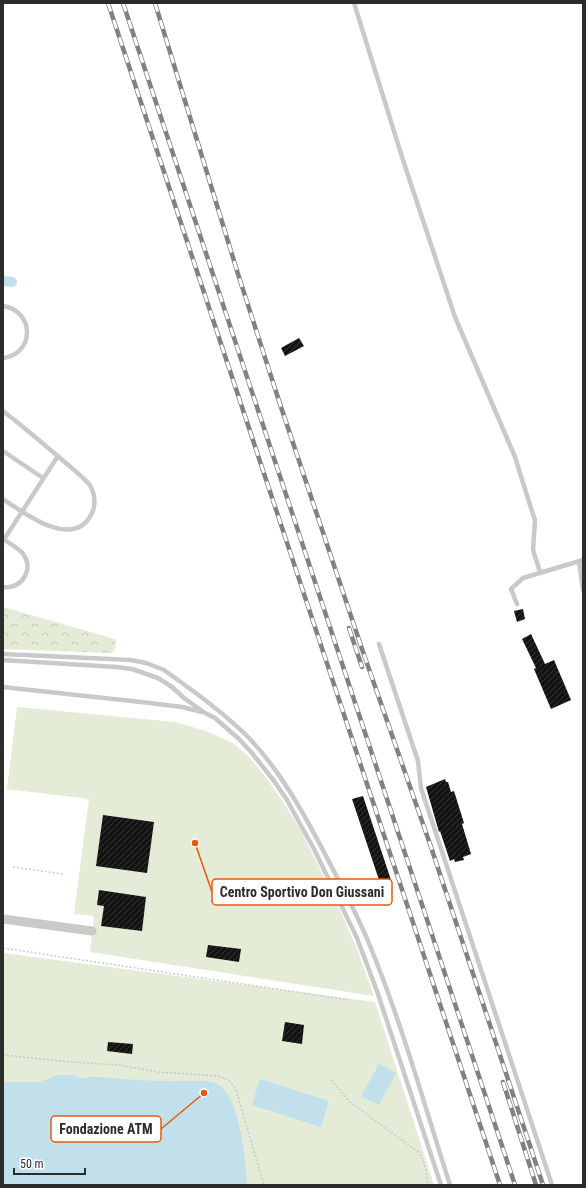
<svg xmlns="http://www.w3.org/2000/svg" width="586" height="1188" viewBox="0 0 586 1188" font-family="'Roboto Condensed',sans-serif">
  <style>
    .forest { fill: url(#forest-crowns) }
    .green { fill: #e4ebd7 }
    .water { fill: #c2e0ec }
    .lines { fill: none; stroke-linecap: round; stroke-linejoin: round }
    .canal { stroke: #c2e0ec; stroke-width: 10 }
    .building { fill: url(#building-hatch) }
    .path { stroke: #c9c9c9; stroke-width: 1.5; stroke-dasharray: 2 2; stroke-linecap: butt }
    .lane { stroke: #c9c9c9; stroke-width: 4.5 }
    .street { stroke: #c9c9c9; stroke-width: 9 }
    .rail-casing { stroke: #818181; stroke-width: 4.5 }
    .rail { stroke: #fff; stroke-width: 3; stroke-dasharray: 9; stroke-linecap: butt }
    .leader { fill: none; stroke: #e8590c; stroke-width: 1.5 }
    .callout-dot { fill: #e8590c; stroke: #fff; stroke-width: 1.5 }
    .callout { fill: #fff; stroke: #e8590c; stroke-width: 1.5 }
    .callout-label { font-size: 14px; text-anchor: middle; font-weight: bold; fill: #2c2c2c }
  </style>
  <defs>
    <pattern id="forest-crowns" width="20" height="18" patternUnits="userSpaceOnUse"><rect width="20" height="18" fill="#e4ebd7"/><path d="M2 6a3 3 0 1 1 6 0M12 15a3 3 0 1 1 6 0" fill="none" stroke="#c4cab9"/></pattern>
    <pattern id="building-hatch" width="6" height="6" patternUnits="userSpaceOnUse"><rect width="6" height="6" fill="#131313"/><path d="M-1 1l2-2M0 6l6-6M5 7l2-2" fill="none" stroke="#363636"/></pattern>
  </defs>
  <rect width="100%" height="100%" fill="#fff"/>
  <polygon class="forest" points="3,607 115,639 116,647 112,653 3,649"/>
  <g class="green">
    <polygon points="17,707 175,722 206,731 233,743 250,758 264,775 281,799 300,829 337,903 357,949 374,996 90,952 94,916 74,914 89,799 7,789"/>
    <polygon points="3,953 375,1002 434,1185 3,1185"/>
  </g>
  <g class="water">
    <polygon points="379,1064 396,1073 379,1105 361,1096"/>
    <path d="M 58,1075 L 73,1075 L 83,1079 L 89,1077 L 98,1077 C 123,1079 147,1081 171,1081 C 184,1082 209,1078 219,1085 C 240,1097 246,1162 247,1185 L 3,1185 L 3,1082 L 39,1082 Z"/>
    <polygon points="260,1079 329,1101 321,1127 252,1105"/>
  </g>
  <g class="lines">
    <polyline class="canal" points="3,281 12,282"/>
  </g>
  <g class="building">
    <polygon points="299,338 304,346 285,356 281,348"/>
    <polygon points="523,609 525,619 517,622 514,611"/>
    <polygon points="531,634 545,664 554,660 571,700 551,709 534,669 536,668 522,639"/>
    <polygon points="445,779 446,782 448,782 451,792 454,791 464,823 462,824 471,854 463,857 464,860 455,862 454,859 450,861 440,831 439,832 426,787"/>
    <polygon points="363,796 391,880 380,883 352,799"/>
    <polygon points="103,815 154,822 147,873 96,866"/>
    <polygon points="99,890 146,897 142,931 101,926 104,906 97,905"/>
    <polygon points="208,945 241,949 239,962 206,957"/>
    <polygon points="285,1022 304,1025 302,1044 282,1041"/>
    <polygon points="108,1042 133,1044 132,1054 107,1051"/>
  </g>
  <g class="lines">
    <g class="path">
      <polyline points="13,867 63,874"/>
      <polyline points="3,948 349,1000"/>
      <polyline points="3,1055 71,1062 119,1065 158,1072 219,1076 230,1081 236,1090 264,1185"/>
      <path d="M 331,1080 L 350,1102 L 418,1152 C 426,1163 427,1172 427,1185"/>
    </g>
    <g class="lane">
      <polyline points="354,3 403,160 455,317 515,457 530,505 535,520 533,550 540,572"/>
      <path d="M 3,306 C 35,311 35,354 3,358"/>
      <path d="M 3,411 C 25,428 46,446 67,464 C 74,470 83,477 89,484 C 95,492 96,505 92,513 C 74,551 25,514 3,499"/>
      <polyline points="3,451 43,478"/>
      <path d="M 3,539 C 10,544 19,548 24,555 C 34,570 21,590 3,587"/>
      <polyline points="3,541 58,456"/>
      <polyline points="579,561 583,590"/>
      <polyline points="517,604 511,589 523,578 583,560"/>
      <polyline points="379,644 418,761 421,788 552,1185"/>
      <path d="M 3,654 L 131,660 L 146,663 L 164,670 C 192,690 220,710 245,734 C 279,768 303,812 325,854 C 340,883 356,912 368,941 C 401,1020 424,1104 450,1185"/>
      <polyline points="3,660 116,667 132,669 158,678 172,687 184,698 205,713 215,718 239,739 252,753 274,781 287,800 315,851 357,938 377,991 441,1185"/>
      <polyline points="3,687 150,703 182,707 202,712"/>
    </g>
    <polyline class="street" points="3,919 92,931"/>
    <defs>
      <g id="rail">
        <polyline points="108,3 500,1185"/>
        <polyline points="123,3 515,1185"/>
        <polyline points="155,3 238,274 280,404 362,649 430,844 543,1185"/>
        <polyline points="349,628 362,667"/>
        <polyline points="503,1082 536,1185"/>
      </g>
    </defs>
    <use href="#rail" class="rail-casing"/>
    <use href="#rail" class="rail"/>
  </g>
  <path class="leader" d="M195 843L212 892M204 1093L161 1129"/>
  <g class="callout-dot">
    <circle cx="195" cy="843" r="4"/>
    <circle cx="204" cy="1093" r="4"/>
  </g>
  <g class="callout">
    <rect x="212" y="879" width="180" height="26" rx="4"/>
    <rect x="51" y="1116" width="110" height="26" rx="4"/>
  </g>
  <g class="callout-label">
    <text x="302" y="897">Centro Sportivo Don Giussani</text>
    <text x="106" y="1134">Fondazione ATM</text>
  </g>
  <rect width="586" height="1188" fill="none" stroke="#2c2c2c" stroke-width="8"/>
  <path d="M14 1168v6h71v-6" fill="none" stroke="#2c2c2c" stroke-width="2"/>
  <text x="20" y="1168" font-size="12" fill="#2c2c2c" stroke="#ffffff" stroke-width="3" paint-order="stroke">50 m</text>
</svg>
